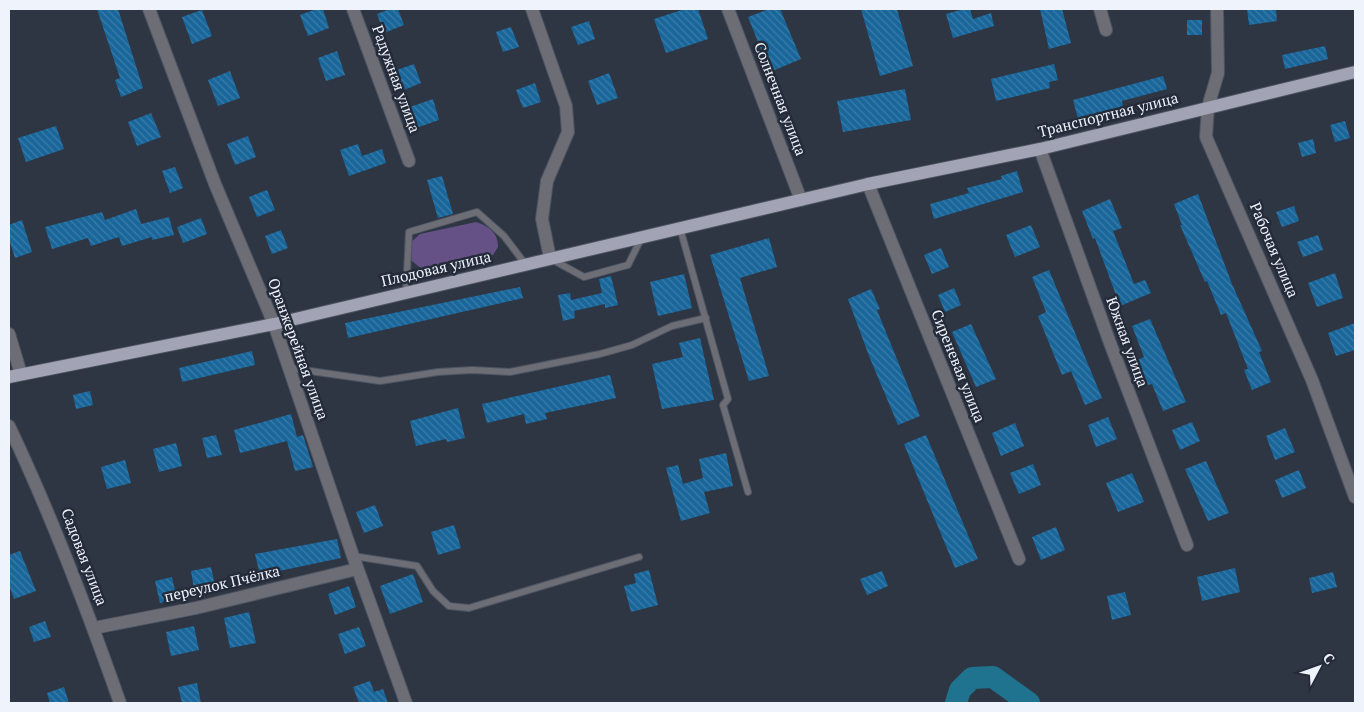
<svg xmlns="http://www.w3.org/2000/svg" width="1364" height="712" viewBox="0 0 1364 712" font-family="'PT Serif',serif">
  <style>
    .green { fill: #655185 }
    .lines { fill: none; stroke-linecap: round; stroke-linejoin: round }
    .river { stroke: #1f738f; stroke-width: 22 }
    .building { fill: url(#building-back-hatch) }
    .lane-casing { stroke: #4d5461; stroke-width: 8 }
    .street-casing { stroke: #4d5461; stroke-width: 14 }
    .primary-casing { stroke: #4d5461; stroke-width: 14 }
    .lane { stroke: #6c6d75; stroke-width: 6 }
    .street { stroke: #6c6d75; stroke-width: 12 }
    .primary { stroke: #a2a3b4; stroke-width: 12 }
    .labels { text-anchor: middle; stroke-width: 5; stroke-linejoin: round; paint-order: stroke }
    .street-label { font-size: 15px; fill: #eef3fc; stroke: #242c3a }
  </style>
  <defs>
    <pattern id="building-back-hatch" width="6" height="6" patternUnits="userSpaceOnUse" patternTransform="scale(1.25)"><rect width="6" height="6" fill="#19669a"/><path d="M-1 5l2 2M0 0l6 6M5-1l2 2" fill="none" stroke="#3b7ca9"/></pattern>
  </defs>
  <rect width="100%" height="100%" fill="#2e3644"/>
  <path class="green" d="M 476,222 C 488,226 498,232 498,247 L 493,255 L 423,270 L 412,261 L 410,243 L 420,234 Z"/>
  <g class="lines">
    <polyline class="river" points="956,703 960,690 972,678 993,677 1029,703"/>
  </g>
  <g class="building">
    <polygon points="97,9 118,9 143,88 121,97 115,80 120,78"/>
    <polygon points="317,9 323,9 329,28 308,36 300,15"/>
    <polygon points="390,9 398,9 404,25 384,33 377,14"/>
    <polygon points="685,9 698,9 708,39 666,53 654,19"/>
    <polygon points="769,9 780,9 801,59 770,72 748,17"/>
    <polygon points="861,9 897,9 913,66 880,76"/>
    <polygon points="964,9 970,9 973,19 991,13 994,26 953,38 946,14"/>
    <polygon points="1040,9 1062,9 1071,43 1049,49"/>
    <polygon points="1247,9 1276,9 1277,21 1249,25"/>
    <polygon points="202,10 212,36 192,44 182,17"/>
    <rect x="1187" y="20" width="15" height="15"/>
    <polygon points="589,21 595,39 578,45 571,27"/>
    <polygon points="511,27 519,47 503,52 496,32"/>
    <polygon points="1325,46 1328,59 1285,69 1282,55"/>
    <polygon points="337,51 345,75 326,81 318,58"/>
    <polygon points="414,64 421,83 404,90 397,70"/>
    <polygon points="1054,64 1058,80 1049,82 1050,88 996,101 991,79"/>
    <polygon points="230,71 240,98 218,106 208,80"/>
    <polygon points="609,73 618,98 597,105 588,81"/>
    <polygon points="1163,76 1167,89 1122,101 1123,108 1078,119 1073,100"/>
    <polygon points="535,83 541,102 523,108 516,90"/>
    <polygon points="905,89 911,120 843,132 837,101"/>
    <polygon points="433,99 439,120 416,128 410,107"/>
    <polygon points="151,113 161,137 137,146 128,122"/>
    <polygon points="1345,121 1350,138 1335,142 1330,125"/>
    <polygon points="56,126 64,149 26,162 18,138"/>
    <polygon points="248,136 256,157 235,165 227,144"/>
    <polygon points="1313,139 1316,153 1302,157 1298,143"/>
    <polygon points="358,144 362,156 382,149 386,163 349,176 340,150"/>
    <polygon points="175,167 183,188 170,193 162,171"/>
    <polygon points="1017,171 1023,192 934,219 930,204 969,193 967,188 1002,179 1001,176"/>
    <polygon points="442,176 453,214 438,218 427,180"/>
    <polygon points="267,190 275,210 257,217 249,197"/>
    <polygon points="1198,194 1232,284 1262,351 1259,352 1271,382 1252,390 1244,370 1248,369 1226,313 1221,315 1207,281 1205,282 1180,225 1182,225 1174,204"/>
    <polygon points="1110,199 1122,228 1113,231 1134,284 1145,280 1151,293 1120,306 1095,238 1093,239 1082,211"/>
    <polygon points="1294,206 1299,221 1282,227 1276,212"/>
    <polygon points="136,209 141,224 169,217 174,235 152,240 152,237 122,246 119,237 91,246 88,238 52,249 45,227 102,212 105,220"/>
    <polygon points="201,218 207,234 183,243 177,227"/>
    <polygon points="22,220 32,252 15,258 9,239 9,225"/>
    <polygon points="1031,225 1040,247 1015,257 1006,235"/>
    <polygon points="281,230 288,248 272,254 265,236"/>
    <polygon points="1318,235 1323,250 1303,257 1297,242"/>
    <polygon points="769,238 777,267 740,278 769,376 749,381 710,255"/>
    <polygon points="941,248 949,267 932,274 924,255"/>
    <polygon points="1049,270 1102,398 1085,405 1071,371 1062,375 1038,316 1046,312 1032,277"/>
    <polygon points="1335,273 1343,298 1317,307 1308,283"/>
    <polygon points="684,274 692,308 658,316 650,282"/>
    <polygon points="611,276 618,305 605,308 605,304 574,311 575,318 563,321 558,295 570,293 571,300 602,293 599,279"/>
    <polygon points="520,287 523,298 348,338 345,323"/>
    <polygon points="954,288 961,305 945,312 938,295"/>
    <polygon points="871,289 880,309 877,310 920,416 898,425 869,356 848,299"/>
    <polygon points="1150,319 1186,402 1163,411 1152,384 1148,385 1138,360 1144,357 1132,326"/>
    <polygon points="1355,323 1355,350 1336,356 1328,333"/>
    <polygon points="971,324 996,379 976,387 952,332"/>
    <polygon points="700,338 714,400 662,409 652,364 683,357 679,343"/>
    <polygon points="252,351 255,365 182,382 179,368"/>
    <polygon points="610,375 616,398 545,413 547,419 526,424 524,414 487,423 482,404"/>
    <polygon points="90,391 93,405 76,409 73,395"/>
    <polygon points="458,408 465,438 447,442 446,439 416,446 410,421"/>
    <polygon points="291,414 297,437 303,435 313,467 295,471 287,441 240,453 234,430"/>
    <polygon points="1108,417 1117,439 1096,447 1088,425"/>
    <polygon points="1192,422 1200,441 1180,450 1172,430"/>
    <polygon points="1015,423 1024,446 1001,456 992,433"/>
    <polygon points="1285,428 1295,452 1275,460 1266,436"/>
    <polygon points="216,435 222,455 207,458 202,438"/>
    <polygon points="926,435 978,559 955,568 904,444"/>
    <polygon points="176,443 182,466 159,472 153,449"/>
    <polygon points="726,453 733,486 704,492 710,513 681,521 666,468 678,465 683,484 703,478 699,459"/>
    <polygon points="125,460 131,483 107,489 101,467"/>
    <polygon points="1206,461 1229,513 1208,521 1185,469"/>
    <polygon points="1033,464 1041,485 1019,494 1010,473"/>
    <polygon points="1299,470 1306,488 1282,498 1275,480"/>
    <polygon points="1132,473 1144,502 1118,512 1106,483"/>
    <polygon points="375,505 383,526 364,533 356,512"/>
    <polygon points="454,525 461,548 438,555 431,532"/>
    <polygon points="1056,527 1065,550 1041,560 1032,537"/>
    <polygon points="337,539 341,558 260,575 255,554"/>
    <polygon points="20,551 36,591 14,599 9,585 9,555"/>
    <polygon points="211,567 215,585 194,589 191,571"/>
    <polygon points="1235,568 1240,592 1202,601 1197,577"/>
    <polygon points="649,570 658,605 631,612 624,586 636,583 634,574"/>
    <polygon points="882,571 888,586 867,595 860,579"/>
    <polygon points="1333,572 1337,587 1312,593 1309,578"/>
    <polygon points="413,574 423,602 390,614 380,586"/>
    <polygon points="172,577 177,600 160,603 155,581"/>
    <polygon points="349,586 356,607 335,615 328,594"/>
    <polygon points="1125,592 1131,615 1112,620 1107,596"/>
    <polygon points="249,612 256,643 230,648 224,618"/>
    <polygon points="45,621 51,637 34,642 29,627"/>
    <polygon points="194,626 199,650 171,656 166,632"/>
    <polygon points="359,627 366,646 345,654 338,634"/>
    <polygon points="370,681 374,692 383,689 388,703 359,703 353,687"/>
    <polygon points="197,683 201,703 182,703 178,687"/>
    <polygon points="64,687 69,703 50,703 47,693"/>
  </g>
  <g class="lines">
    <defs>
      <g id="lane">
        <polyline points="680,228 728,399 723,405 748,492"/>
        <polyline points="553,260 584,277 628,265 641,239"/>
        <polyline points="406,293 409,232 477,212 504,236 526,265"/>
        <polyline points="289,368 380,381 438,372 472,370 510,372 600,354 632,345 672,326 706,318"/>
        <polyline points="353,556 417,566 433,591 449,606 469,608 639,557"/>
      </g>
      <g id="street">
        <polyline points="149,9 215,184 274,324 353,556 406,703"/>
        <polyline points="353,9 409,161"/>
        <polyline points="532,9 566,106 568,132 547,181 542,219 550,258"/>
        <polyline points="728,9 801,200"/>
        <polyline points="1100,9 1106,30"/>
        <polyline points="1217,9 1218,73 1208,107 1206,137 1312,380 1355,497"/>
        <polyline points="1040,149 1110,343 1187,545"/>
        <polyline points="868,184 1019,559"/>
        <polyline points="9,334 21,374"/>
        <path d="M 9,426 C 52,516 87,609 120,703"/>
        <polyline points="94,628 196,608 357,569"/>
      </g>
      <polyline id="primary" points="9,377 274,324 868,184 1040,149 1355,72"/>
    </defs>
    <use href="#lane" class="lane-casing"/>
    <use href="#street" class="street-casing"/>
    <use href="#primary" class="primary-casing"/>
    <use href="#lane" class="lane"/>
    <use href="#street" class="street"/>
    <use href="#primary" class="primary"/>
  </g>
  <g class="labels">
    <g class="street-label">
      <text transform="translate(396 79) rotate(70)" y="5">Радужная улица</text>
      <text transform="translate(780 99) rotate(69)" y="5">Солнечная улица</text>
      <text transform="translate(1108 115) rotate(-14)" y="5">Транспортная улица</text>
      <text transform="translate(1274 250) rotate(67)" y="5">Рабочая улица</text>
      <text transform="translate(436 269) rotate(-13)" y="5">Плодовая улица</text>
      <text transform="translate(1127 342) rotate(70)" y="5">Южная улица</text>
      <text transform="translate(298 349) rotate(70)" y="5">Оранжерейная улица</text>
      <text transform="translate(958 366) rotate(68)" y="5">Сиреневая улица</text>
      <text transform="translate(84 557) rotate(69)" y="5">Садовая улица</text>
      <text transform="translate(222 584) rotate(-13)" y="5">переулок Пчёлка</text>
    </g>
  </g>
  <rect width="1364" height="712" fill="none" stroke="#eef3fc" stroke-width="20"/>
  <g transform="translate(1319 667) rotate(49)" stroke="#242c3a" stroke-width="4" paint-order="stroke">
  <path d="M0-4L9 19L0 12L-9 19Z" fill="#eef3fc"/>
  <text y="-8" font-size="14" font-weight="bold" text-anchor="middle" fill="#eef3fc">С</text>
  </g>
</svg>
